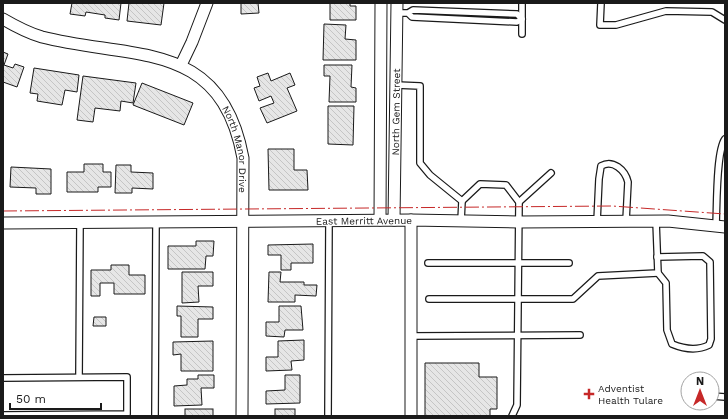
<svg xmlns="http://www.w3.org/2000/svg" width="728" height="419" viewBox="0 0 728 419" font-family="'Work Sans',sans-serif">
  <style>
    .building { fill: url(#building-back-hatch); stroke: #1a1a1a }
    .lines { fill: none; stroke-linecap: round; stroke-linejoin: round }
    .lane-casing { stroke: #1a1a1a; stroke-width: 8 }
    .street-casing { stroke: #1a1a1a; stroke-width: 13 }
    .lane { stroke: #fff; stroke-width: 5.5 }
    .street { stroke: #fff; stroke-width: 11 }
    .power { stroke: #c62828; stroke-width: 1; stroke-dasharray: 14 3 2 3; stroke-linecap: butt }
    .poi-dot { fill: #c62828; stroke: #fff; stroke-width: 1.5 }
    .labels { text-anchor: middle; stroke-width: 3; stroke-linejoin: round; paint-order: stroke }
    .street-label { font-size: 10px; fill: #1a1a1a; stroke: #fff }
    .poi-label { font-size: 10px; fill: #1a1a1a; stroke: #fff; text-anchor: start }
  </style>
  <defs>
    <pattern id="building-back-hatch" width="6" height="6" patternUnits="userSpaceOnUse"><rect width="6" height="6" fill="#e6e6e6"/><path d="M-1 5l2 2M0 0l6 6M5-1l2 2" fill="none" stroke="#c5c5c5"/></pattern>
  </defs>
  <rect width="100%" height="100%" fill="#fff"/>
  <g class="building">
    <polygon points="72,3 121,3 119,20 105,18 105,15 86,12 85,16 70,14"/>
    <polygon points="129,3 164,3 161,25 127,21"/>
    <polygon points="241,3 258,3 259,13 241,14"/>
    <polygon points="330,3 350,3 350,6 356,6 356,20 330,20"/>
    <polygon points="324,24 346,25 345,39 356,40 356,60 323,60"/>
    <polygon points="3,52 8,54 4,65 13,68 15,64 24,67 17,87 3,82"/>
    <polygon points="324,65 352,65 351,87 356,88 356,102 329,102 330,76 324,76"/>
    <polygon points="34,68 79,75 77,92 65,90 62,105 37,101 38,94 30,93"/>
    <polygon points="268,73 271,81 290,73 295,85 287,88 297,111 267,123 260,108 274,103 271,96 259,101 254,88 260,86 257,77"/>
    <polygon points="83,76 136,83 133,103 121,101 120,111 95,108 93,122 77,120"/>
    <polygon points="142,83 193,103 184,125 133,105"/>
    <polygon points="328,106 354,106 353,145 328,144"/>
    <polygon points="268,149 294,149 294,170 307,170 308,190 269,190"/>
    <polygon points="84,164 103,164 103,172 111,172 111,187 98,187 98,192 67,192 67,172 84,172"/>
    <polygon points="116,165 131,165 131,172 153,173 153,189 132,188 132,193 115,193"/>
    <polygon points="11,167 51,169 51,194 36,194 36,188 10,187"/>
    <polygon points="196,241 214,241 213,256 206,256 205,269 168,269 168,246 196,246"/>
    <polygon points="313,244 313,263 291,263 291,270 281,270 281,255 268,255 268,245"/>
    <polygon points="111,265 129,265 129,275 145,275 145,294 114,294 114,283 100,283 100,296 91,296 91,270 111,270"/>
    <polygon points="182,272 213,272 213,286 198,286 199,302 182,303"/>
    <polygon points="269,272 281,272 280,282 304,282 304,285 317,285 316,296 295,295 295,302 268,302"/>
    <polygon points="177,306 213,307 213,319 198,319 198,337 181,337 181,316 177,316"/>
    <polygon points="279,306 301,306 303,330 285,330 284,337 266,336 266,322 279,322"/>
    <polygon points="94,317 106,317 106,326 93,326"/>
    <polygon points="304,340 304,360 291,361 292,370 266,371 266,357 278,357 278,341"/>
    <polygon points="213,341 213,371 181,371 181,354 173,355 173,342"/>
    <polygon points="425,363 479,363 479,377 497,377 497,409 490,409 490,416 425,416"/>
    <polygon points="198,375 214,375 214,388 201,388 202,405 174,406 174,386 187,385 187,379 198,379"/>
    <polygon points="285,375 300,375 300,403 266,404 266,391 285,390"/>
    <rect x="185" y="409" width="28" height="7"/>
    <rect x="275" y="409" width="20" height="7"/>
  </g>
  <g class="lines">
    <defs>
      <g id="lane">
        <polyline points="601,3 600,25 616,25 666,11 712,12 725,20"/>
        <polyline points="397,13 408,13 413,10 517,14 522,19 517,22 412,17 408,13"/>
        <polyline points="522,34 522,4"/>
        <polyline points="396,85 420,86 420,163 430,175 462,201 461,221"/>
        <polyline points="462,201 480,184 506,185 519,202 517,405 512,416"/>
        <polyline points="519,202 551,173"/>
        <path d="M 597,222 L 599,179 L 601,166 C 613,159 625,170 628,182 L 626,221"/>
        <path d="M 716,225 C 717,207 716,151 725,139"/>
        <path d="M 657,257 L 703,256 L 710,262 L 711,339 L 709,345 C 697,351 684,349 672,344 L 667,330 L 666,283 L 658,273"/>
        <polyline points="428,263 569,263"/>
        <polyline points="429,299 573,299 598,276 658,273 656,221"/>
        <polyline points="412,336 580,335"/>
        <polyline points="79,377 80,222"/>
        <polyline points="3,378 127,377 127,414 3,415"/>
        <polyline points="712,396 725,397"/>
        <polyline points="155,416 156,222"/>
        <polyline points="328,416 329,220"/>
      </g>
      <g id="street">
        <path id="s1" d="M 3,19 C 15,26 28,33 42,37 C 132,60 221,38 243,158 L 242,416"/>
        <polyline points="181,65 192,42 207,3"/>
        <polyline points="380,220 381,3"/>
        <path id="s2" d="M 394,220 L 397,3"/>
        <path id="s3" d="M 3,223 L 411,220 L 518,222 L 668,221 L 725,227"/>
        <polyline points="411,416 411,220"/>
      </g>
    </defs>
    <use href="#lane" class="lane-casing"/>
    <use href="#street" class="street-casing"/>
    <use href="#lane" class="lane"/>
    <use href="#street" class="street"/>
    <polyline class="power" points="3,211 612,206 725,214"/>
  </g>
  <path class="poi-dot" d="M587 388h4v4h4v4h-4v4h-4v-4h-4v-4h4z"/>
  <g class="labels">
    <g class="street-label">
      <text dy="4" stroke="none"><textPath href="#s2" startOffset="108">North Gem Street</textPath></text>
      <text dy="4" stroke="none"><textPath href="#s1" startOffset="291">North Manor Drive</textPath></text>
      <text dy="4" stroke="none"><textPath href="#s3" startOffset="361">East Merritt Avenue</textPath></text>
    </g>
    <g class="poi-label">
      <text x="598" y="392">Adventist<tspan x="598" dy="12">Health Tulare</tspan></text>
    </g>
  </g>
  <rect width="728" height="419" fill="none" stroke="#1a1a1a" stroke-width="8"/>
  <g transform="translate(700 391)"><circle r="19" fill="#ffffff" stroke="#a3a3a3"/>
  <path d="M0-3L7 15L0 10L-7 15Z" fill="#c62828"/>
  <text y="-6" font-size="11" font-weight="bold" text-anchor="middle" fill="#1a1a1a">N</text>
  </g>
  <path d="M10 403v6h91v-6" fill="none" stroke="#1a1a1a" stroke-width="2"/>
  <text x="16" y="403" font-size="12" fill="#1a1a1a" stroke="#ffffff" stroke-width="3" paint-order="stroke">50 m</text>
</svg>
